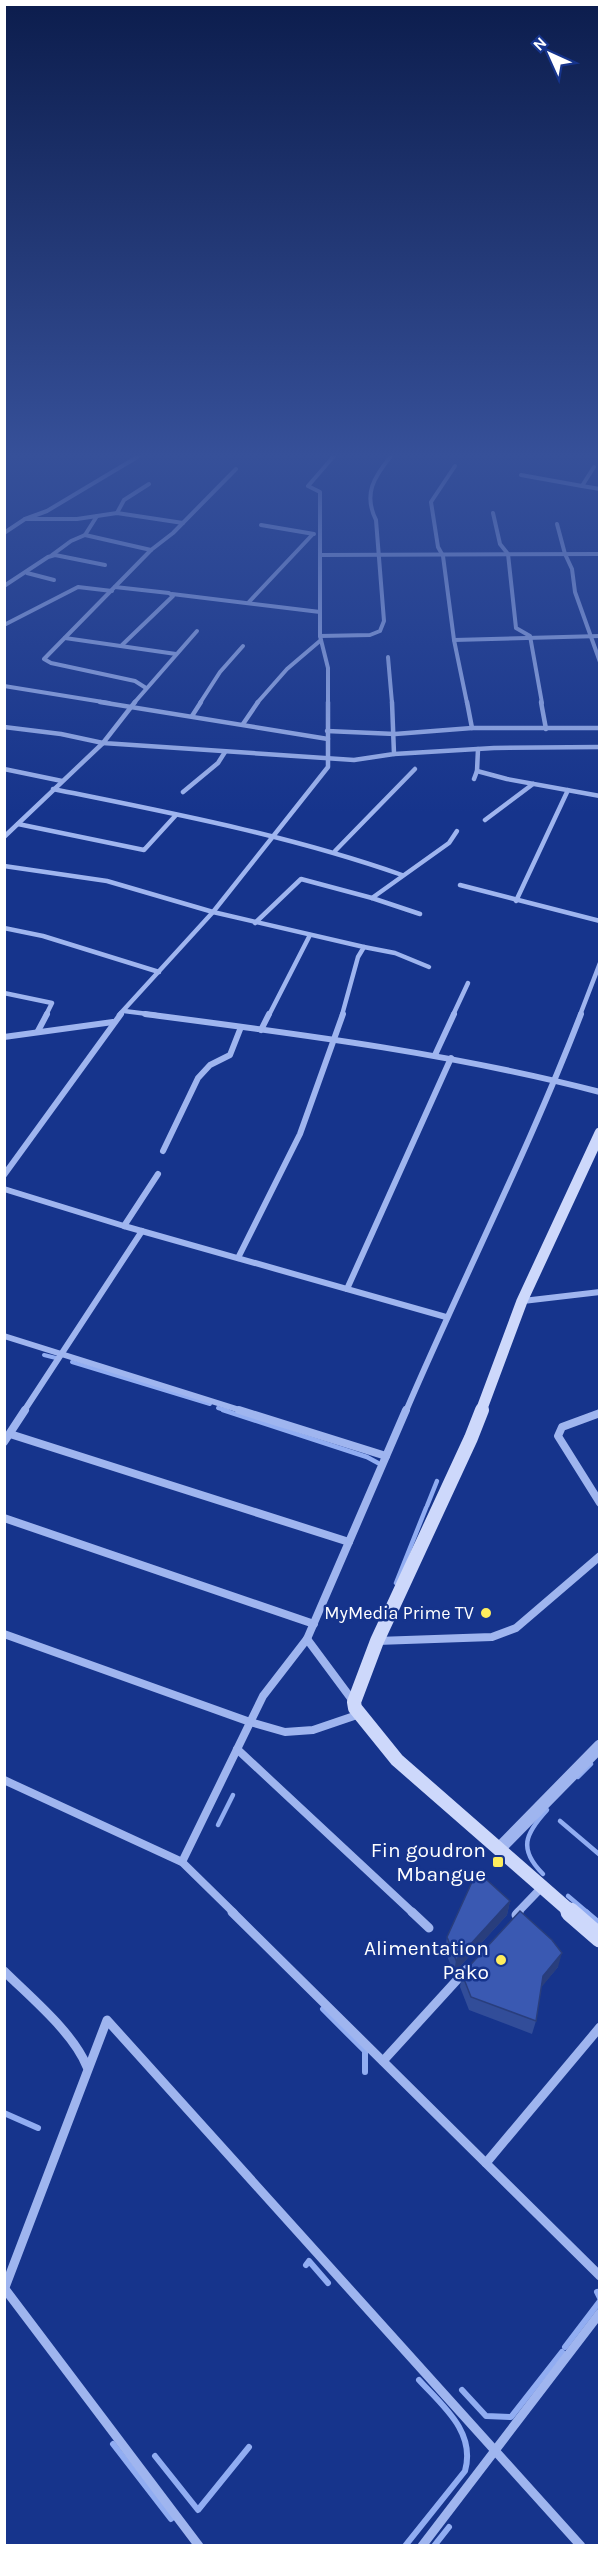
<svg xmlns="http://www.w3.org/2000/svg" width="604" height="2550" viewBox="0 0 604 2550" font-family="Karla,sans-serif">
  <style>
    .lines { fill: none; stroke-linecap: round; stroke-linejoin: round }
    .stream-far2 { stroke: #91adf2; stroke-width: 4 }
    .stream-far1 { stroke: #91adf2; stroke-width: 4.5 }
    .stream { stroke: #91adf2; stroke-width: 6 }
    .minor-far4 { stroke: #9fb5ef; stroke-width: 4 }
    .minor-far3 { stroke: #9fb5ef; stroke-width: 4.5 }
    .minor-far2 { stroke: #9fb5ef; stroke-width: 6 }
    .minor-far1 { stroke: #9fb5ef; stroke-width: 8 }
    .minor { stroke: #9fb5ef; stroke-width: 9 }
    .tertiary { stroke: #9fb5ef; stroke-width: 13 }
    .secondary-far2 { stroke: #cdd8fb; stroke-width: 11 }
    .secondary-far1 { stroke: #cdd8fb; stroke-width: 14 }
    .secondary { stroke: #cdd8fb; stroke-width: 19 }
    .wall { fill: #324d99 }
    .shaded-wall { fill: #293e7d }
    .building { fill: #3a59b2; stroke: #293e7d; stroke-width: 1.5 }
    .poi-dot { fill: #ffee5d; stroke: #16348c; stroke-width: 2 }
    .labels { text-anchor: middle; stroke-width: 5; stroke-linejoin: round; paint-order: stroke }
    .poi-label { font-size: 18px; fill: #fff; stroke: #16348c; text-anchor: end }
    .near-poi-label { font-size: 21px; fill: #fff; stroke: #16348c; text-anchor: end }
  </style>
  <rect width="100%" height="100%" fill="#16348c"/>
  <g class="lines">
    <g class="stream-far2">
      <polyline points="44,1355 56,1358"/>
      <polyline points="72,1362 210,1404"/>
      <polyline points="218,1408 228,1411"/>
    </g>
    <g class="stream-far1">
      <polyline points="223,1410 367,1457 378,1463"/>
      <polyline points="427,1506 437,1481"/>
      <polyline points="396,1583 426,1508"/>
      <polyline points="578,1777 591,1764"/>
      <polyline points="560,1821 600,1855"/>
      <polyline points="218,1825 233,1795"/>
      <path d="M 543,1874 C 518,1849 525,1834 547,1810"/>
      <polyline points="568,1896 588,1913"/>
    </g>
    <g class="stream">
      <polyline points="586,1912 599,1923"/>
      <polyline points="323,2009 365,2051 365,2072"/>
      <polyline points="4,2113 38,2128"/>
      <polyline points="306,2265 309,2261 328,2283"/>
      <polyline points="597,2292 600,2298"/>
      <polyline points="565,2347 600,2301"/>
      <polyline points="462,2390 486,2416 511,2417 562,2352"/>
      <polyline points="113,2444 171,2519"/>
      <polyline points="155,2456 198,2510 249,2447"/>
      <path d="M 405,2546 L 465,2471 C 476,2432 443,2406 419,2380"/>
      <polyline points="434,2546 449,2527"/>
    </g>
    <g class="minor-far4">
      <polyline points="455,466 431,502 438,547 443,556 454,640 467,703"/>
      <polyline points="594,467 582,486 600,489"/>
      <polyline points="521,475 582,486"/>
      <polyline points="117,513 124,500 149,484"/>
      <polyline points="493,513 500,544 508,554 516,628 530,636 542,703"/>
      <polyline points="97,516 85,535 151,550"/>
      <polyline points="25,519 77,519 117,513 183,523"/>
      <polyline points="557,524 565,554 572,569 575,592 600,662"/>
      <polyline points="261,525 314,534"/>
      <polyline points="4,533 25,519 47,511 139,456"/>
      <polyline points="52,555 71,541 85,535"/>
      <polyline points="321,555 600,554"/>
      <polyline points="27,573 54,580"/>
      <polyline points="4,586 48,557 55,555 105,565"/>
      <polyline points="115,587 169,593 173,596 121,646"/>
      <polyline points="172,594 320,612"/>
      <polyline points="248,603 313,534"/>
      <polyline points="4,625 78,587 112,591"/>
      <path d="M 320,636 L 370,635 L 380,631 L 384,621 L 376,520 C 363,494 374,477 391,456"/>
      <polyline points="65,638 176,654"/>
      <polyline points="454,640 600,636"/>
      <polyline points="388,657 392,703"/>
      <polyline points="4,686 109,703"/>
      <polyline points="146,688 135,681 51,663 44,659 151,550 173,533 236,469"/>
      <polyline points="134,703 197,631"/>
      <polyline points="200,703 220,672 243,646"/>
      <polyline points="257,703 287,669 321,640"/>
      <polyline points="328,703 328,668 320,636 320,492 308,486 334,456"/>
    </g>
    <g class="minor-far3">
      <polyline points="100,702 328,739"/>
      <polyline points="135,702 103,743 354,760 394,754 392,702"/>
      <polyline points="467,702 472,728"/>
      <polyline points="541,702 546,729"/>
      <polyline points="192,716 201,702"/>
      <polyline points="243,724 258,702"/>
      <polyline points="4,727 61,734 103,743"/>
      <polyline points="327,731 395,734 472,728 600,728"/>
      <polyline points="394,754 494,748 600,747"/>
      <polyline points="4,769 62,781"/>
      <polyline points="477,771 507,779 600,796"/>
      <polyline points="474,779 477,771 478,749"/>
      <path d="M 53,789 C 171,813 288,835 402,875"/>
      <polyline points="183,792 218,763 225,752"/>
      <polyline points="485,820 533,784"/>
      <polyline points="18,824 144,850 176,815"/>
      <polyline points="4,837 103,743"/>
      <polyline points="335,851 415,769"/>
      <polyline points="4,866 107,881 213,912 364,947 358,957 342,1015"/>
      <polyline points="460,885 600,921"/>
      <polyline points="372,898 449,843 457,831"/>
      <polyline points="516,901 568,790"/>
      <polyline points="255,923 301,879 372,898 420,914"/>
      <polyline points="4,928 43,936 159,972"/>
      <polyline points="364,947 395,953 429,967"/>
      <polyline points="4,993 52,1003 46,1015"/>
      <polyline points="124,1011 156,1015"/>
      <polyline points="119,1015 213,912 328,767 328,702"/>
      <polyline points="269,1015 310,935"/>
      <polyline points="453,1015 468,983"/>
      <polyline points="580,1015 600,963"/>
    </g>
    <g class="minor-far2">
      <path d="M 145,1014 C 298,1034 450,1053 600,1092"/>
      <polyline points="261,1030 269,1014"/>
      <polyline points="38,1031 47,1014"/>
      <polyline points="4,1037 113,1022"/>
      <polyline points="435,1055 454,1014"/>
      <polyline points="163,1151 198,1078 210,1065 230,1055 241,1027"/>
      <polyline points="4,1175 121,1014"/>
      <polyline points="4,1189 124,1226 446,1317"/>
      <polyline points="124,1226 158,1174"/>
      <polyline points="238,1258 300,1134 343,1014"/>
      <polyline points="347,1289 451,1058"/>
      <polyline points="523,1301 600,1292"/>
      <polyline points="4,1336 243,1411"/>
      <polyline points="24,1411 142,1231"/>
      <path d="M 406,1411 C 463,1278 529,1149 581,1014"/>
    </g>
    <g class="minor-far1">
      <polyline points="239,1410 386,1456"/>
      <polyline points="600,1413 562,1427 558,1436 600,1503"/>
      <polyline points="10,1434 349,1542"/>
      <polyline points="4,1442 25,1410"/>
      <polyline points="4,1518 314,1624"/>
      <polyline points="4,1634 250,1722 285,1732 313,1730 360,1714"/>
      <polyline points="307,1639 353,1701"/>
      <polyline points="377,1641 492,1637 516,1628 600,1556"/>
      <polyline points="237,1749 413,1913"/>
      <polyline points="4,1780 182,1862 234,1913"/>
      <polyline points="182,1862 263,1696 307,1639 406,1410"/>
      <polyline points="517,1913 542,1887"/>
    </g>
    <g class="minor">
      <polyline points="232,1912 600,2276"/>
      <polyline points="412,1912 429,1928"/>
      <polyline points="516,1915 519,1912"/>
      <path d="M 4,1971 C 30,1997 74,2033 87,2067"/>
      <polyline points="383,2061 467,1969"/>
      <polyline points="486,2163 600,2027"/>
      <polyline points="5,2289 199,2546"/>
      <polyline points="4,2290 107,2020 581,2546"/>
      <polyline points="422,2546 600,2313"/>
    </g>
    <polyline class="tertiary" points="499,1849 600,1746"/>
    <polyline class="secondary-far2" points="481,1411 522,1301 600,1133"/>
    <polyline class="secondary-far1" points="482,1410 471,1438 377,1641 354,1702 355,1708 397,1760 572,1913"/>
    <polyline class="secondary" points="570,1912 600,1938"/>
  </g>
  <g class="wall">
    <polygon points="510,1901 507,1915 454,1973 445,1951 447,1937"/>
    <polygon points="558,1967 541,1987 536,2021 532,2034 469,2010 460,1987 462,1974"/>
  </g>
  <g class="shaded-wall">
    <polygon points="510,1901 507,1915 454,1973 456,1960"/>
    <polygon points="562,1953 558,1967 540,1989 543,1976"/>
  </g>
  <g class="building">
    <polygon points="477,1871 510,1901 456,1960 447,1937"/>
    <polygon points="520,1911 552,1940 562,1953 543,1976 536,2021 471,1997 462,1974"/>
  </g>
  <linearGradient id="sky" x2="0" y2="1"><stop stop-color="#0c1d4d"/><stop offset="0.56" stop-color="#365099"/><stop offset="1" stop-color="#365099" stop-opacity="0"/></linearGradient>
  <rect width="604" height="813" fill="url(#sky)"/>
  <g class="poi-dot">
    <circle cx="486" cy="1613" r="6"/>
    <rect x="492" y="1856" width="12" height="12" rx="3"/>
    <circle cx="501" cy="1960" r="6"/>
  </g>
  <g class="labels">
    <g class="poi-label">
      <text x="474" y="1619">MyMedia Prime TV</text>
    </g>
    <g class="near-poi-label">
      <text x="486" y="1857">Fin goudron<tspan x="486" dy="24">Mbangue</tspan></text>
      <text x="489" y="1955">Alimentation<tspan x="489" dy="24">Pako</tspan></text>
    </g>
  </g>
  <rect width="604" height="2550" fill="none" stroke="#ffffff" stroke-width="12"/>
  <g transform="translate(550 54) rotate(315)" stroke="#16348c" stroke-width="4.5" paint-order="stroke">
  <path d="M0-4.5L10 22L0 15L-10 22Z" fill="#ffffff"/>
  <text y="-9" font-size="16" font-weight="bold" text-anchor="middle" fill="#ffffff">N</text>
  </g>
</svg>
